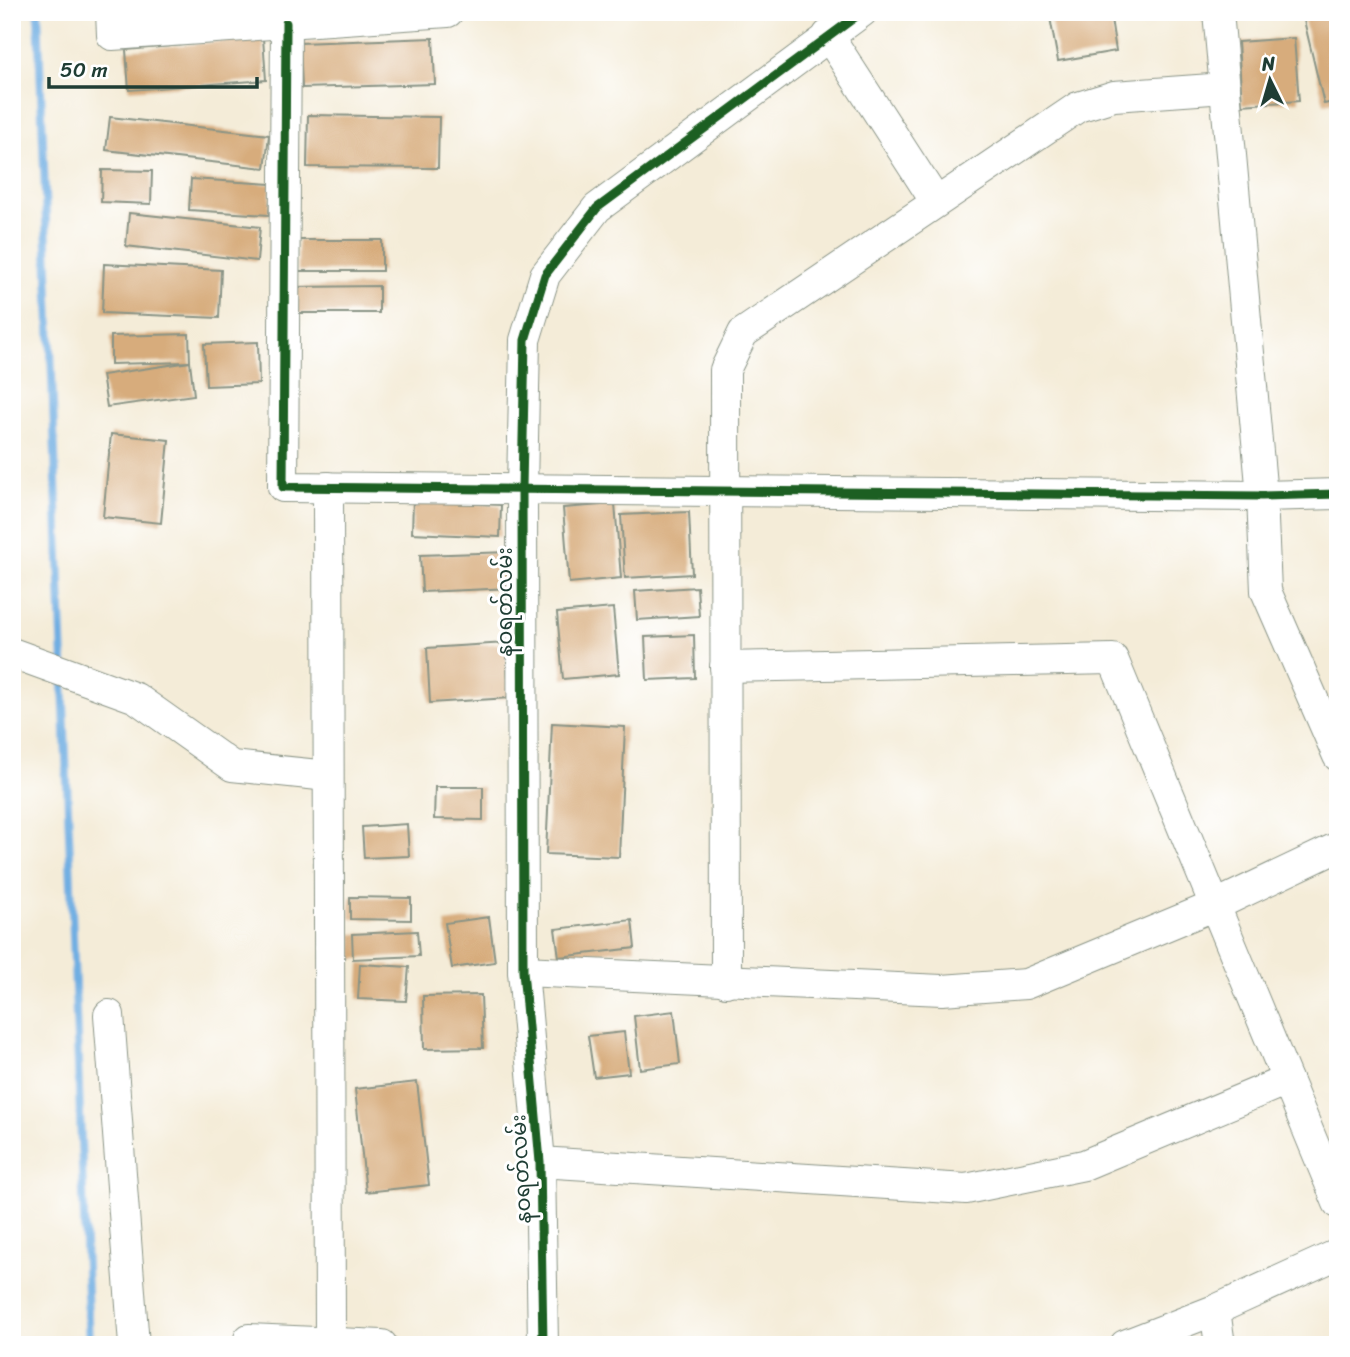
<svg xmlns="http://www.w3.org/2000/svg" width="1350" height="1357" viewBox="0 0 1350 1357" font-family="Sriracha,'Noto Sans Myanmar',sans-serif">
  <style>
    .lines { fill: none; stroke-linecap: round; stroke-linejoin: round }
    .stream { stroke: #6faee2; stroke-width: 8 }
    .building { fill: #d7ac7b }
    .minor-casing { stroke: #8a9486; stroke-width: 32 }
    .minor { stroke: #fff; stroke-width: 30 }
    .cycleway-casing { stroke: #fff; stroke-width: 13 }
    .cycleway { stroke: #1b5e20; stroke-width: 9 }
    .labels { text-anchor: middle; stroke-width: 6; stroke-linejoin: round; paint-order: stroke }
    .street-label { font-size: 21px; fill: #1f3d34; stroke: #fff }
  </style>
  <rect width="100%" height="100%" fill="#fff"/>
  <filter id="ink" filterUnits="userSpaceOnUse"><feTurbulence type="fractalNoise" baseFrequency=".0143" numOctaves="2"/><feDisplacementMap in="SourceGraphic" scale="14" xChannelSelector="R" yChannelSelector="G"/><feConvolveMatrix kernelMatrix="1 2 1 2 8 2 1 2 1" color-interpolation-filters="sRGB"/></filter>
  <filter id="wash" filterUnits="userSpaceOnUse"><feTurbulence type="fractalNoise" baseFrequency=".00686" numOctaves="4" result="noise"/><feDisplacementMap in="SourceGraphic" scale="28" xChannelSelector="R" yChannelSelector="G"/><feGaussianBlur stdDeviation="1.57" result="paint"/><feColorMatrix in="noise" values="0 0 0 0 0 0 0 0 0 0 0 0 0 0 0 0 0 1.4 0 .05"/><feComposite in="paint" operator="in"/></filter>
  <g filter="url(#wash)">
    <rect width="100%" height="100%" fill="#f4ecd8"/>
    <g class="lines">
      <g class="stream">
        <polyline points="38,12 63,663"/>
        <polyline points="63,680 89,1345"/>
      </g>
    </g>
    <g id="blocks">
      <g class="building">
        <polygon points="1049,12 1110,12 1116,51 1058,61"/>
        <polygon points="1302,12 1338,12 1338,101 1324,104"/>
        <polygon points="263,38 266,80 129,90 126,50"/>
        <polygon points="433,38 435,84 302,88 300,43"/>
        <polygon points="1294,38 1299,101 1242,105 1238,42"/>
        <polygon points="308,115 439,117 438,168 307,167"/>
        <polygon points="110,117 269,135 265,168 106,150"/>
        <polygon points="102,170 152,171 151,204 101,202"/>
        <polygon points="191,179 271,184 269,215 189,210"/>
        <polygon points="129,213 260,227 257,261 126,246"/>
        <rect x="298" y="240" width="84" height="31"/>
        <polygon points="104,264 221,270 219,318 102,313"/>
        <polygon points="379,286 379,313 295,313 295,287"/>
        <polygon points="189,334 190,362 111,364 111,336"/>
        <polygon points="258,342 259,384 206,386 204,344"/>
        <polygon points="190,362 194,395 107,407 102,375"/>
        <polygon points="111,434 169,440 161,523 103,517"/>
        <polygon points="413,501 501,505 500,537 412,533"/>
        <polygon points="615,504 621,578 569,583 563,508"/>
        <polygon points="689,512 692,574 625,578 621,515"/>
        <polygon points="510,552 512,588 422,592 420,555"/>
        <polygon points="697,587 699,616 637,620 635,591"/>
        <polygon points="613,608 619,674 563,679 557,613"/>
        <polygon points="694,635 695,678 647,680 645,637"/>
        <polygon points="506,643 509,698 430,703 427,648"/>
        <polygon points="552,723 625,727 619,857 546,854"/>
        <polygon points="435,787 483,787 483,820 434,819"/>
        <polygon points="407,824 409,856 364,858 362,827"/>
        <polygon points="350,897 411,898 411,920 350,919"/>
        <polygon points="489,917 495,962 452,968 445,923"/>
        <polygon points="632,920 635,948 559,957 555,929"/>
        <polygon points="417,931 419,956 353,959 352,934"/>
        <polygon points="360,964 409,967 406,1001 358,999"/>
        <polygon points="481,995 483,1048 424,1049 423,996"/>
        <polygon points="674,1011 680,1064 640,1069 634,1016"/>
        <polygon points="624,1032 629,1073 594,1077 588,1036"/>
        <polygon points="417,1082 429,1185 366,1192 355,1089"/>
      </g>
    </g>
  </g>
  <g filter="url(#ink)">
    <use href="#blocks" fill-opacity="0" stroke="#8a9486" stroke-width="2"/>
    <g class="lines">
      <defs>
        <g id="minor">
          <polyline points="111,12 112,35 448,12"/>
          <polyline points="1218,12 1262,496 1266,591 1338,756"/>
          <polyline points="286,23 283,487 1262,496 1338,494"/>
          <polyline points="828,35 936,202"/>
          <polyline points="328,487 330,1343"/>
          <polyline points="12,653 136,698 232,766 328,776"/>
          <polyline points="725,667 1113,659 1338,1203"/>
          <polyline points="523,971 942,990 1026,984 1216,905 1338,847"/>
          <polyline points="726,982 725,370 743,333 1078,107 1114,96 1225,88"/>
          <polyline points="109,1015 134,1345"/>
          <polyline points="540,1162 966,1189 1084,1165 1287,1080"/>
          <polyline points="1215,1310 1220,1345"/>
          <polyline points="249,1339 382,1345"/>
          <polyline points="543,1345 540,1162 523,971 522,488 525,340 545,275 597,208 862,12"/>
          <polyline points="1125,1345 1215,1310 1338,1254"/>
        </g>
      </defs>
      <use href="#minor" class="minor-casing"/>
      <use href="#minor" class="minor"/>
      <defs>
        <g id="cycleway">
          <polyline points="286,23 283,487 1262,496 1338,494"/>
          <polyline points="543,1345 540,1162 523,971 522,488 525,340 545,275 597,208 862,12"/>
        </g>
      </defs>
      <use href="#cycleway" class="cycleway-casing"/>
      <use href="#cycleway" class="cycleway"/>
    </g>
  </g>
  <g class="labels">
    <g class="street-label">
      <text transform="translate(505 602) rotate(-90)" y="7">နဝရတ်လမ်း</text>
      <text transform="translate(521 1169) rotate(-93)" y="7">နဝရတ်လမ်း</text>
    </g>
  </g>
  <rect width="1350" height="1357" fill="none" stroke="#fff" stroke-width="42"/>
  <g transform="translate(1270 80) rotate(355)" stroke="#ffffff" stroke-width="5" paint-order="stroke">
  <path d="M0-5L12 26L0 18L-12 26Z" fill="#1f3d34"/>
  <text y="-10" font-size="19" font-weight="bold" text-anchor="middle" fill="#1f3d34">N</text>
  </g>
  <path d="M49 77v10h208v-10" fill="none" stroke="#1f3d34" stroke-width="3.5"/>
  <text x="60" y="77" font-size="21" fill="#1f3d34" stroke="#ffffff" stroke-width="5" paint-order="stroke">50 m</text>
</svg>
